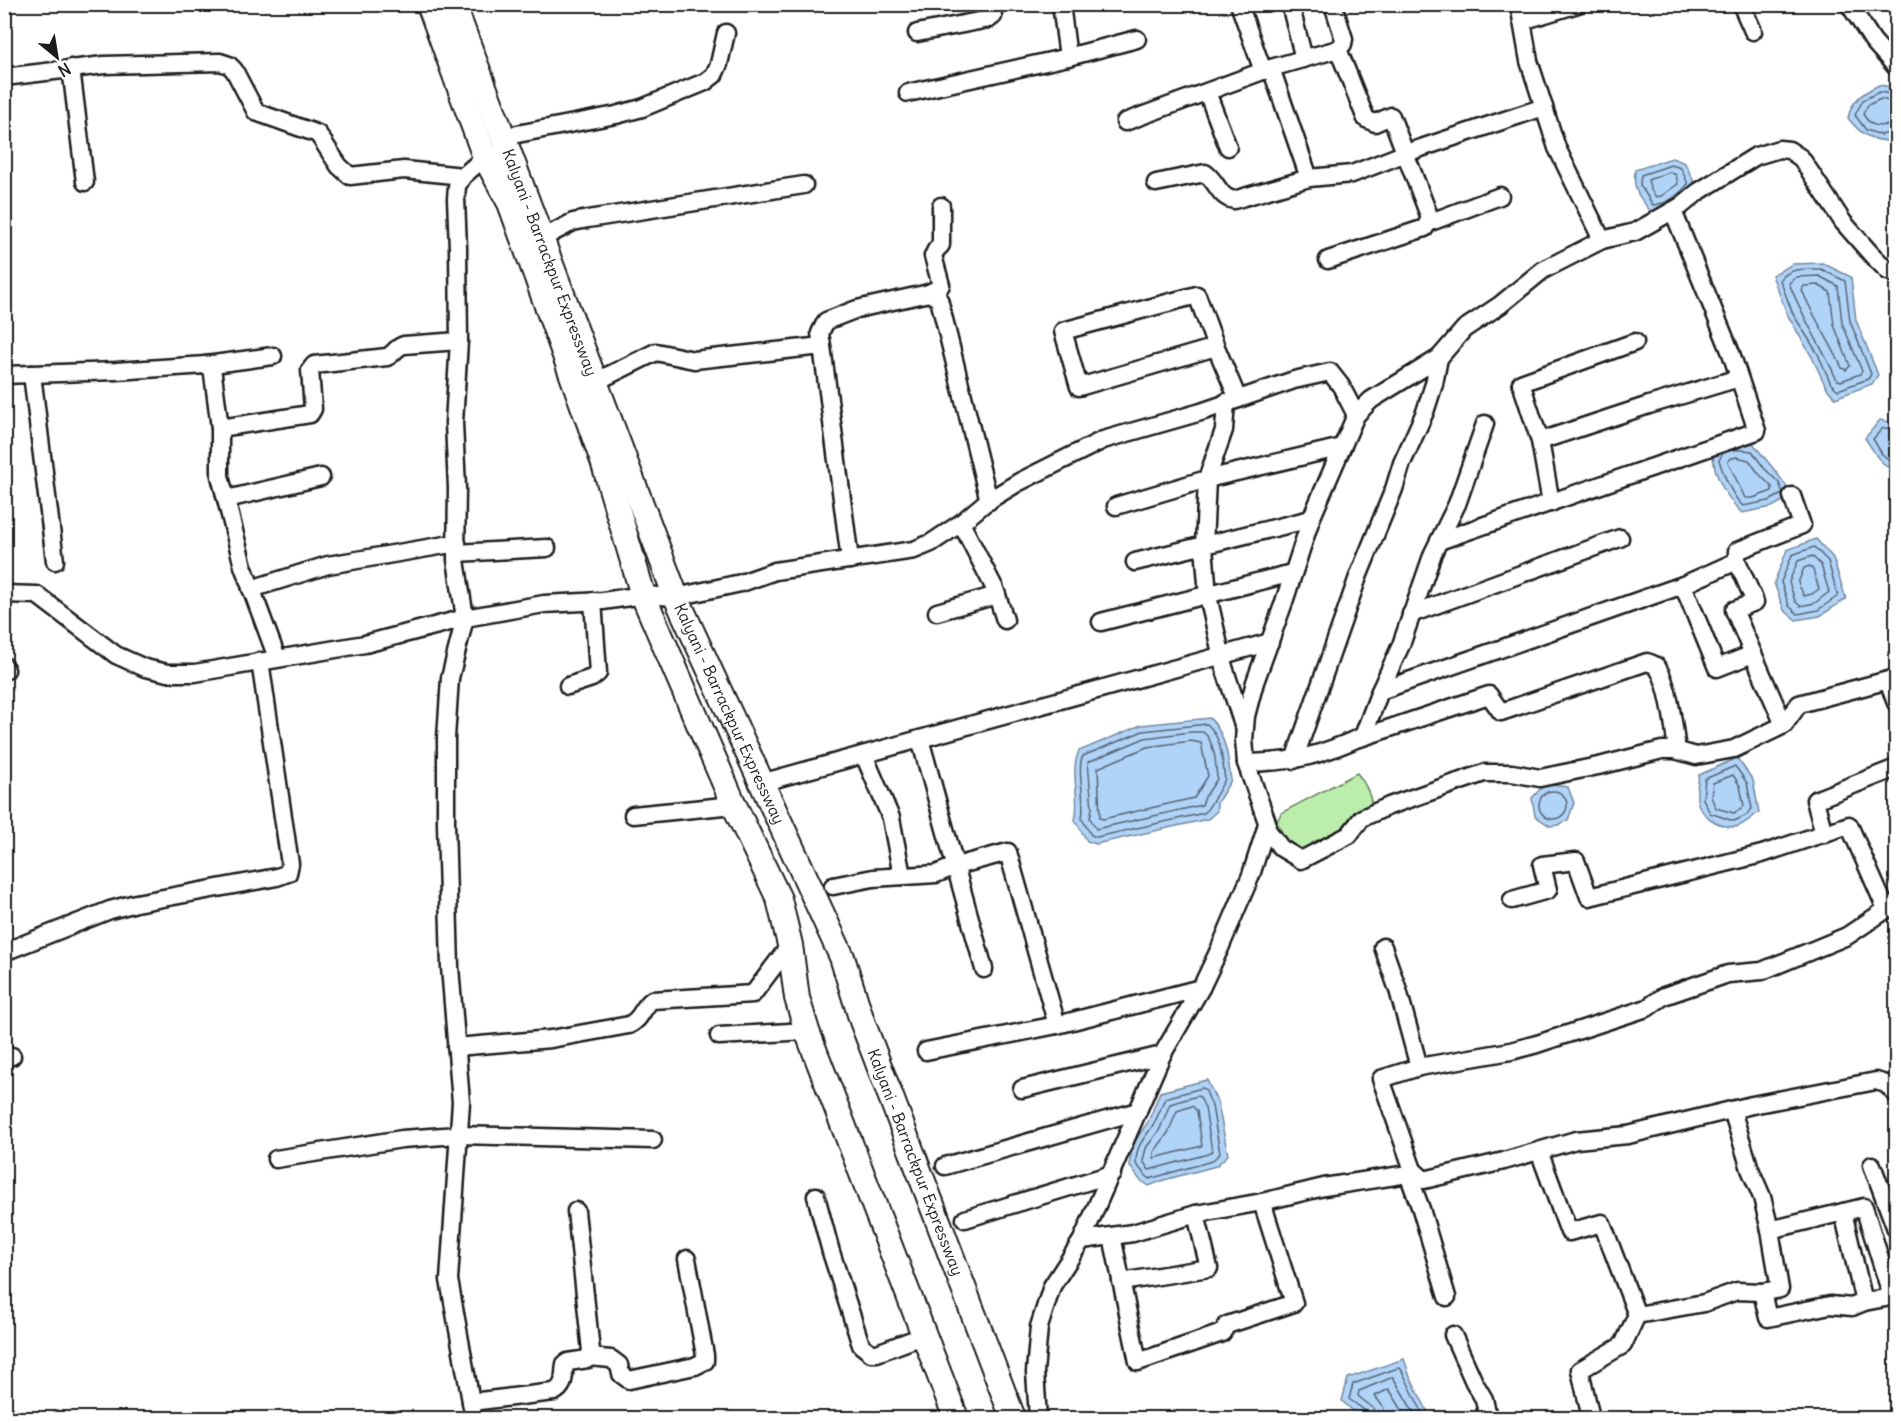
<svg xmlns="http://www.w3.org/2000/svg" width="1901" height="1423" viewBox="0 0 1901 1423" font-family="Delius,sans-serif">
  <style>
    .green { fill: #bbedad; stroke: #6c8464; stroke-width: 1.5 }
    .water { fill: #b0d3f8; stroke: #758aa0; stroke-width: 1.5 }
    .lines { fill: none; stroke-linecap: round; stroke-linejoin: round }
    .shore { stroke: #576574; stroke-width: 1.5 }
    .minor-casing { stroke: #1c1c1c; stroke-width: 21 }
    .highway-casing { stroke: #1c1c1c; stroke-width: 28 }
    .minor { stroke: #fff; stroke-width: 16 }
    .highway { stroke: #fff; stroke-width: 24 }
    .labels { text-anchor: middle; stroke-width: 5; stroke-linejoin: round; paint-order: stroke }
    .street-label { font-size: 16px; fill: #1c1c1c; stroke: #fff }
  </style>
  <rect width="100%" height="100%" fill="#fff"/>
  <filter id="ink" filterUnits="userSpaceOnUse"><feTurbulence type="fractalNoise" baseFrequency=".0167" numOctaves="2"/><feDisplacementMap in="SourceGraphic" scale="12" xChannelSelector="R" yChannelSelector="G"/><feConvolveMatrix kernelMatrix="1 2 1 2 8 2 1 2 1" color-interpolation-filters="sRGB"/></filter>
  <g filter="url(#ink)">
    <path class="green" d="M 1357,773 C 1366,784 1372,797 1372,811 L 1301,854 L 1287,842 L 1277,822 L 1281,813 Z"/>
    <g class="water">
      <path d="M 1879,85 L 1892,87 L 1896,92 L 1896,135 L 1892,141 C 1871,141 1860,134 1848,118 C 1852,99 1863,93 1879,85 Z"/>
      <path d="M 1672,158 L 1685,163 L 1695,184 C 1685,199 1668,209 1651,212 C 1638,195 1633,192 1635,170 Z"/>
      <polygon points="1822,263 1851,277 1856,320 1878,375 1872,384 1835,398 1826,387 1812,357 1788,316 1772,275 1793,264"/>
      <polygon points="1880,420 1896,424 1896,464 1887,467 1878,458 1865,438"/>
      <path d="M 1739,442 L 1744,445 L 1753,443 C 1766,461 1782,476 1792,496 L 1772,507 L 1742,513 C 1727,499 1713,475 1713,453 Z"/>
      <polygon points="1816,539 1833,558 1846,599 1820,616 1796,620 1784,610 1774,583 1787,550"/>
      <path d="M 1210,718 C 1226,735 1228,757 1231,780 L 1217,803 L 1217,811 L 1208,819 L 1096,844 L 1087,841 L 1075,820 C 1081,797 1069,772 1079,751 L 1141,725 Z"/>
      <path d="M 1737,758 L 1753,780 L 1759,812 C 1752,817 1743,826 1735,827 C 1719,828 1699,815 1697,799 C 1696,791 1698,782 1699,775 Z"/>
      <polygon points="1545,784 1568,787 1574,803 1568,820 1558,825 1550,826 1535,816 1532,798"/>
      <polygon points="1207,1080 1218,1104 1228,1155 1216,1166 1164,1180 1149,1186 1140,1180 1129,1165 1133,1144 1148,1122 1160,1092"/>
      <polygon points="1404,1359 1410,1377 1431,1418 1373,1418 1358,1415 1342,1401 1348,1378"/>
    </g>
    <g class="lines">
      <g class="shore">
        <polyline points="1896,95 1879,92 1863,100 1855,115 1866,130 1881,135 1896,131"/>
        <path d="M 1896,103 L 1881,99 L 1868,105 L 1863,114 C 1873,131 1881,125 1896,124"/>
        <path d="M 1671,165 L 1681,168 L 1688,184 C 1679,195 1667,204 1653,205 L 1640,185 L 1641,175 Z"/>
        <polygon points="1670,172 1676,175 1678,184 1661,196 1656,197 1651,190 1648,180"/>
        <path d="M 1821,269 L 1845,281 L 1850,321 L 1871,374 L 1868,379 L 1838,390 L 1831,384 L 1818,354 L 1793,314 L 1780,280 C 1790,267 1806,269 1821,269 Z"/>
        <path d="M 1819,276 L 1838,286 L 1842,323 L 1862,371 L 1860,374 L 1841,381 L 1837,380 C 1822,347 1802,317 1789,283 L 1796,277 Z"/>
        <path d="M 1818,285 L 1830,292 L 1834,325 L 1850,366 L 1846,370 L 1842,368 C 1830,341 1813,317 1802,290 L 1804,286 Z"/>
        <polyline points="1896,429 1883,428 1873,439 1882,454 1888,459 1896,459"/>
        <path d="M 1731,450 C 1737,449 1745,450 1752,451 L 1764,468 L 1779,483 L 1783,493"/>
        <path d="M 1723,453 L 1719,460 C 1724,476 1731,495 1743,506 L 1769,501 L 1782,494"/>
        <polygon points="1736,457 1749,460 1759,474 1772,487 1772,491 1753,498 1745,498 1728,462 1729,459"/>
        <polygon points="1814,547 1828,561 1838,596 1818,610 1798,614 1789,606 1781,582 1792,555"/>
        <polygon points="1812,556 1821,565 1829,592 1815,603 1800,606 1795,601 1789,582 1798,561"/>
        <polygon points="1810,566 1813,570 1819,589 1812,594 1804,596 1798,583 1804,568"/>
        <path d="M 1207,724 C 1222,737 1222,760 1225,779 C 1222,785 1208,810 1204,813 L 1097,837 L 1091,835 L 1082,819 C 1086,800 1076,768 1083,756 L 1143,731 Z"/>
        <path d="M 1190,732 L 1203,732 C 1215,741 1216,765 1217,779 L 1205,797 L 1202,805 L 1096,829 L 1090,818 L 1092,808 L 1088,762 L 1145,738 Z"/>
        <polygon points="1191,741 1201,743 1208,776 1194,798 1103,819 1100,818 1098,768 1147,747"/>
        <polygon points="1735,766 1747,783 1752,809 1745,816 1734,821 1710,813 1703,799 1705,779"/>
        <polygon points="1733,775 1740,786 1744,806 1741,809 1734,813 1716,808 1711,797 1713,783"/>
        <circle cx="1553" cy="805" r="14"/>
        <path d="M 1202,1088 L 1205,1089 L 1212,1106 L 1220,1153 L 1212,1161 L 1149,1179 L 1136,1164 C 1136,1144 1144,1140 1153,1125 C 1158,1117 1161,1107 1165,1098 Z"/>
        <polygon points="1197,1096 1200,1097 1205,1108 1212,1151 1208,1154 1149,1170 1143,1161 1146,1148 1160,1129 1170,1104"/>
        <polygon points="1192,1106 1197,1111 1202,1146 1154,1158 1154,1152 1168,1133 1177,1111"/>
        <polyline points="1369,1418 1367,1412 1349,1399 1353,1384 1398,1368 1401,1369 1425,1418"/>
        <polyline points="1376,1418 1373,1408 1358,1396 1359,1391 1393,1377 1417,1418"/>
        <polyline points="1385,1418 1384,1408 1375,1396 1389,1389 1407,1418"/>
      </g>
      <defs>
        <g id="minor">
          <polyline points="1239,4 1263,71"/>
          <polyline points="1290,4 1304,59"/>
          <polyline points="1333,4 1344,39 1343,44 1338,49"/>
          <polyline points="1519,4 1529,61 1557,148 1602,240"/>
          <polyline points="1741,4 1753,31"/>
          <polyline points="1849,4 1873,41 1896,67"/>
          <polyline points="1522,21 1578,4"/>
          <polyline points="917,33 989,19 993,16 991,4"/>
          <polyline points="1068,57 1137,39"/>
          <polyline points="71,68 85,182"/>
          <polyline points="4,77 104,65 220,62 229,65 234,70 256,112 318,134 339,166 350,176 404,170 463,176"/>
          <polyline points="1207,92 1228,147"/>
          <polyline points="908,93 1068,57 1061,4"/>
          <polyline points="1125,122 1271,68"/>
          <polyline points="502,137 616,115 642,108 705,82 714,75 719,64 726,33"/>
          <polyline points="1309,178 1271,68 1338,49 1366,119 1375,123 1391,116 1430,218 1425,228 1328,260"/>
          <path d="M 1156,183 L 1205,173 C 1217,181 1219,198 1234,200 L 1309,178 L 1352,174 L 1406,153 L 1544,107"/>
          <polyline points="1428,223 1500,196"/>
          <polyline points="541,239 573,222 588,219 804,185"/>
          <polyline points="929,293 939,288 941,285 933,256 936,250 941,245 941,206"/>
          <polyline points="822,346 820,333 826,321 857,309 929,293 939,299 989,501"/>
          <polyline points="1216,347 1079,387 1063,331 1197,295 1216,347 1238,399"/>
          <polyline points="206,365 273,356"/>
          <polyline points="32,374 55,561"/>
          <polyline points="4,375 116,371 206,365 212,367 220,428 220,476 243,566 277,658"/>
          <polyline points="595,382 656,352 694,360 822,346 850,560"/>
          <polyline points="1226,402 1224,430 1207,479 1204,546 1208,596 1224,667 1243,725"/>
          <path d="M 220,428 L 310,414 L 313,409 L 310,370 L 314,365 L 387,357 C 394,354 396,347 404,345 L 459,341"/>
          <polyline points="1540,441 1649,405 1739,378"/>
          <polyline points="227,499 321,477"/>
          <polyline points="1551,503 1540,441 1521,383 1635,342"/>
          <polyline points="1116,506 1207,479 1342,447"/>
          <polyline points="961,523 995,589 1005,620"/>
          <polyline points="1439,541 1757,431 1731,353 1673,211"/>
          <polyline points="456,553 547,548"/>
          <polyline points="1135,562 1311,519"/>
          <polyline points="1683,585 1717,668 1753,654"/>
          <polyline points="251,589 328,565 457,543"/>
          <polyline points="4,594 37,595 116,655 145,668 168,673 195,673 365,644 465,618 544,604 603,601 643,595 676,597 741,583 775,571 914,550 931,543 961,523 986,502 1019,482 1103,440 1201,412 1294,380 1330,372 1341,386 1356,415 1371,400 1439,358 1464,329 1500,305 1543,270 1602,240 1635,232 1681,206 1698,192 1756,156 1779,149 1789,150 1801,158 1843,222 1871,254 1888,271 1896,274"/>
          <polyline points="937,612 997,595"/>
          <polyline points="1411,614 1620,538"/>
          <polyline points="1101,622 1292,573"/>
          <polyline points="4,666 6,670"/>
          <polyline points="1888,681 1896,703"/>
          <polyline points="568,686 592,678 598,673 593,601"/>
          <polyline points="1380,691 1683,585 1737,561"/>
          <polyline points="1784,725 1734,610 1755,602 1737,561 1737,551 1802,525 1792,496"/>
          <polyline points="920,739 984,969"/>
          <polyline points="1675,750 1696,756 1734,749 1784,725 1799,704 1896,678"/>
          <polyline points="864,755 891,818 902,876"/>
          <polyline points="1294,760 1358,577 1394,489 1402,463 1425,412 1434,384 1439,358"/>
          <path d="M 1246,763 C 1295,762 1319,756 1363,736 L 1380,691 L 1401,645 L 1433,553 L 1457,504 L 1485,424"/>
          <polyline points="761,783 1270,642"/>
          <polyline points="633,815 734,805"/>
          <path d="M 1266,828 L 1281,848 L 1301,860 L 1349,835 L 1362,818 L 1389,806 L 1484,773 L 1512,773 L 1540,778 L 1603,765 L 1662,750 L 1675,750 L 1676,743 C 1674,726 1668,679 1656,666 C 1655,665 1648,662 1647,662 L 1501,712 L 1489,695 L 1360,738"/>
          <polyline points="1824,834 1815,800 1896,768"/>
          <polyline points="833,886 873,878 936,874 956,866 1008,852 1057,1025"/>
          <polyline points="1512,900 1548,890 1542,865 1576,861 1589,897 1762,854 1849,825 1886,909"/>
          <polyline points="4,952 110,910 136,903 277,877 288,873 290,864 260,661"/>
          <polyline points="719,1036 807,1031"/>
          <path d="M 456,1047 L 551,1039 L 629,1025 C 642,1019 642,1007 652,1000 L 753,994 L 790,945"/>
          <polyline points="926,1051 1057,1025 1201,988"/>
          <polyline points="4,1058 12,1056"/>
          <polyline points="1419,1067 1511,1051 1537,1044 1647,1008 1664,996 1728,974 1762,971 1847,936 1896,903"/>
          <polyline points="1022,1089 1162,1055"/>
          <polyline points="1732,1110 1750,1169 1762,1197 1770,1230 1780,1289 1762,1292 1768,1318 1830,1305 1852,1307 1864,1302 1896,1296"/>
          <polyline points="1539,1151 1569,1232 1602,1223 1637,1315 1704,1303 1737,1291 1762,1292"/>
          <polyline points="276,1159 402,1139 458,1135 653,1140"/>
          <polyline points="1872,1165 1896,1229"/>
          <polyline points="945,1166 1138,1111"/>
          <polyline points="1413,1170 1424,1180 1504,1161 1576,1140 1628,1135 1752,1105 1876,1081 1886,1084 1896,1094"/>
          <polyline points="1408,1174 1421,1209 1447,1297"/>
          <polyline points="816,1196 831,1252 861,1345 871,1353 877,1353 925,1335"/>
          <polyline points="1843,1212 1864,1302"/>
          <polyline points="965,1219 1112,1174"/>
          <polyline points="1770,1230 1864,1207 1892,1297"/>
          <polyline points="1112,1236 1138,1362 1222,1333 1227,1325 1294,1303 1262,1202"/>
          <polyline points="1082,1240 1133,1233 1196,1214 1262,1202 1324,1187 1408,1174 1413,1170 1381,1079 1419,1067 1398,990 1383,947"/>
          <polyline points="1121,1282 1209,1268 1196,1214"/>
          <polyline points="1453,1335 1474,1382 1484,1399 1488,1418"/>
          <polyline points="589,1357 611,1359 619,1365 621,1374 629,1380 695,1366 705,1361 705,1355 687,1259"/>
          <path d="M 471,1402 L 554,1392 C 566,1386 563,1376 565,1364 L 568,1362 L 588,1359 L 591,1351 L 576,1211"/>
          <polyline points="474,1418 449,1280 461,1102 450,967 446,823 446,738 450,678 465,618 456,560 457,488 454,423 459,341 458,248 456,199 457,186 463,176 485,157 495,155"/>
          <polyline points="1038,1418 1035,1372 1039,1327 1052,1286 1082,1240 1162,1055 1201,988 1220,948 1251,875 1266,828 1267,822 1246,763 1244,740 1246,716 1255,682 1283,605 1311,519 1356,415"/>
          <polyline points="1591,1418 1580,1370 1623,1345 1637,1315"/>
        </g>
        <g id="highway">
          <polyline points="429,4 485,157 510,203 603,461 643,595 734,805 779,899 790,945 797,998 807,1031 956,1418"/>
          <path id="s1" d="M 453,4 L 676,597 L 842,957 L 862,1021 L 1013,1418"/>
        </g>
      </defs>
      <use href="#minor" class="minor-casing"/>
      <use href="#highway" class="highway-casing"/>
      <use href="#minor" class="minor"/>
      <use href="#highway" class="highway"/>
    </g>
  </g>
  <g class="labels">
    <g class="street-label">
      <text dy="6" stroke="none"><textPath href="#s1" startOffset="276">Kalyani - Barrackpur Expressway</textPath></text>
      <text dy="6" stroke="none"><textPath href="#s1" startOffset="762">Kalyani - Barrackpur Expressway</textPath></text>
      <text dy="6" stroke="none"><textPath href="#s1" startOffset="1248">Kalyani - Barrackpur Expressway</textPath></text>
    </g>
  </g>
  <rect width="1901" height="1423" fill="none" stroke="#fff" stroke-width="24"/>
  <rect x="12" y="12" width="1877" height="1399" fill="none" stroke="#1c1c1c" stroke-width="2" filter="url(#ink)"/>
  <g transform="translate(57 57) rotate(150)" stroke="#ffffff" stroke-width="4.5" paint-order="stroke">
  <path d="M0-4.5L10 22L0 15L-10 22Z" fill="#1c1c1c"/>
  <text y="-9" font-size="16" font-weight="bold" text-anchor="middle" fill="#1c1c1c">N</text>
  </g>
</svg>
